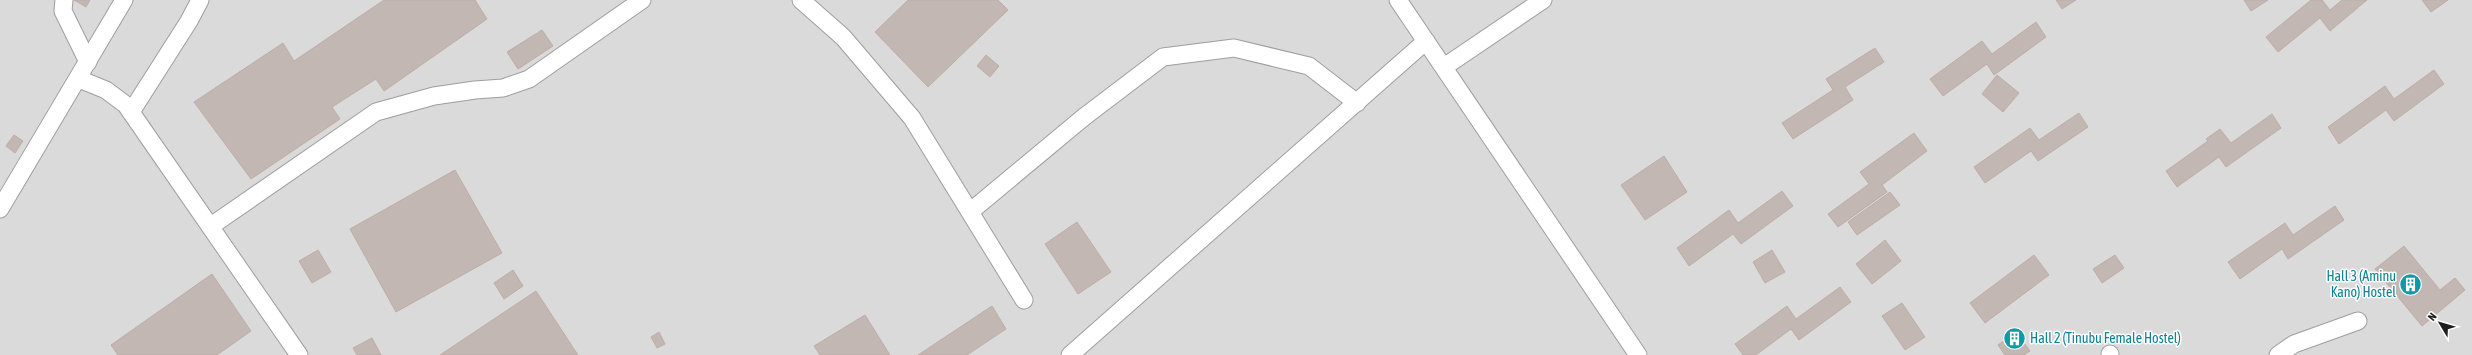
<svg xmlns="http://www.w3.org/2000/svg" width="2472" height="355" viewBox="0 0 2472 355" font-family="'Asap Condensed',sans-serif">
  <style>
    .residential { fill: #dbdada }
    .building { fill: #c2b7b3; stroke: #beada6 }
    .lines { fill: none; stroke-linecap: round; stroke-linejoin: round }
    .minor-casing { stroke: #9e9e9e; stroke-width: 19 }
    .minor { stroke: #fff; stroke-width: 17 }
    .labels { text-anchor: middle; stroke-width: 3; stroke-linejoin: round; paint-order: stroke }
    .culture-label { font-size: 14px; fill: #0d838f; stroke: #fff; text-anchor: end }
  </style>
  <rect width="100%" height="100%" fill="#ede8e3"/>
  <rect class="residential" x="0" y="0" width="2472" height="355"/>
  <g class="building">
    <polygon points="74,0 90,0 86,7"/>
    <polygon points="384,0 475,0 487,19 384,91 376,79 332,107 340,119 251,179 194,102 283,43 294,61"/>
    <polygon points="908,0 998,0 1008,10 928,87 875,32"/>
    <polygon points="2056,0 2076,0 2062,9"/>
    <polygon points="2244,0 2268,0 2251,11"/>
    <polygon points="2311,0 2322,0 2330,10 2342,0 2367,0 2330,31 2320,18 2278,52 2266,37"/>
    <polygon points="2422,0 2448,0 2431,12"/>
    <polygon points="2036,22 2046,37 1994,75 1987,64 1943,96 1930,79 1982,41 1992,54"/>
    <polygon points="542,30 553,46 518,69 507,52"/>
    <polygon points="1875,48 1884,62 1845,87 1853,100 1793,139 1782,123 1833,90 1826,79"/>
    <polygon points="986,55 999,66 990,77 977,66"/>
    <polygon points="2434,70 2444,84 2394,121 2386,110 2339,144 2328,127 2385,86 2394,99"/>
    <polygon points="1997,75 2019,93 2003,112 1982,94"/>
    <polygon points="2079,113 2088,127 2038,161 2031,151 1985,183 1974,167 2030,128 2039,140"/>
    <polygon points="2272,114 2281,128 2226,167 2219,157 2177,187 2166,171 2208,141 2206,139 2220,129 2231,143"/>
    <polygon points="1914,133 1927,151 1882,185 1887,192 1838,227 1828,214 1869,184 1860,172"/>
    <polygon points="14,135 23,141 15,153 6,146"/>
    <polygon points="1664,156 1687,192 1645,220 1621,185"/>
    <polygon points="455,170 502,253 396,312 350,229"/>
    <polygon points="1782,191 1793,206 1741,244 1733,234 1689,266 1677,248 1729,210 1738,223"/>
    <polygon points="1890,192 1900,205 1857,235 1848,222"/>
    <polygon points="2335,206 2344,220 2288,259 2282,249 2240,279 2228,262 2285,223 2293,235"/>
    <polygon points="1077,222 1111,272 1078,294 1045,244"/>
    <polygon points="1885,240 1901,261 1872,284 1856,264"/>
    <polygon points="2404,246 2440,290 2455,278 2465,290 2422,326 2375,269"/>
    <polygon points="318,250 331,272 312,283 299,261"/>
    <polygon points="1772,250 1785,272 1765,283 1753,262"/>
    <polygon points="2034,255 2049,275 1985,323 1970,303"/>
    <polygon points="2115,255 2124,268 2102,283 2093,269"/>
    <polygon points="513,270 523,286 504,299 494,283"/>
    <polygon points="212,274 251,331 217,355 118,355 111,345"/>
    <polygon points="1840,287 1851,302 1799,340 1791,329 1756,355 1743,355 1735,344 1787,306 1796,319"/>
    <polygon points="536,291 578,355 440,355"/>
    <polygon points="1902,303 1925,337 1905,350 1882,316"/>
    <polygon points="992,306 1006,329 967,355 918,355"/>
    <polygon points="865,315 890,355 820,355 814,346"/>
    <polygon points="659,332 665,344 657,348 651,337"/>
    <polygon points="2016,332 2030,351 2024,355 2005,355 1998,345"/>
    <polygon points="372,338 381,355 357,355 353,348"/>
  </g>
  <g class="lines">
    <defs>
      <g id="minor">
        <polyline points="64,0 63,11 88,62"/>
        <polyline points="801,0 843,37 912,118 1024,300"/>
        <polyline points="1398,0 1638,355"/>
        <polyline points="1444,67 1543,0"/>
        <polyline points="79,79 106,90 126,105 299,355"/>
        <polyline points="131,112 189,21 200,0"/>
        <polyline points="0,209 124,0"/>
        <polyline points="971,211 1084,117 1163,57 1234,48 1309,66 1357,103"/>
        <polyline points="211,226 376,112 434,96 475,90 503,88 529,79 642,0"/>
        <polyline points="1070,355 1426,41"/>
        <polyline points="2110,355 2110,354"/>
        <polyline points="2278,355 2294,344 2358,321"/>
      </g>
    </defs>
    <use href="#minor" class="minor-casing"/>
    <use href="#minor" class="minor"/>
  </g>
  <defs>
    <symbol id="building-disc" viewBox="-11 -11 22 22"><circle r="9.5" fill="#0f9aa8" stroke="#fff"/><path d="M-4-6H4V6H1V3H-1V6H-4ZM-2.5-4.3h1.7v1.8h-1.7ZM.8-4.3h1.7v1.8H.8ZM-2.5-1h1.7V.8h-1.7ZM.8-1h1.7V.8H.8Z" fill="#fff"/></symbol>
  </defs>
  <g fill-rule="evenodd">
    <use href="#building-disc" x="2398" y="272" width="25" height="25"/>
    <use href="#building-disc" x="2002" y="326" width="25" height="25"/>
  </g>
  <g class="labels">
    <g class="culture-label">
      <text x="2396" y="281">Hall 3 (Aminu<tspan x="2396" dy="16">Kano) Hostel</tspan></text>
      <text x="2030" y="343" text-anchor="start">Hall 2 (Tinubu Female Hostel)</text>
    </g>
  </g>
  <g transform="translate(2440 323) rotate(308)" stroke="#ffffff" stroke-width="3" paint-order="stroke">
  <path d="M0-3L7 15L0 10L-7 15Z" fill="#1d1d1d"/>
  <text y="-6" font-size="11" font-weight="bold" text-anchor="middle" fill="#1d1d1d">N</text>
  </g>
</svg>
